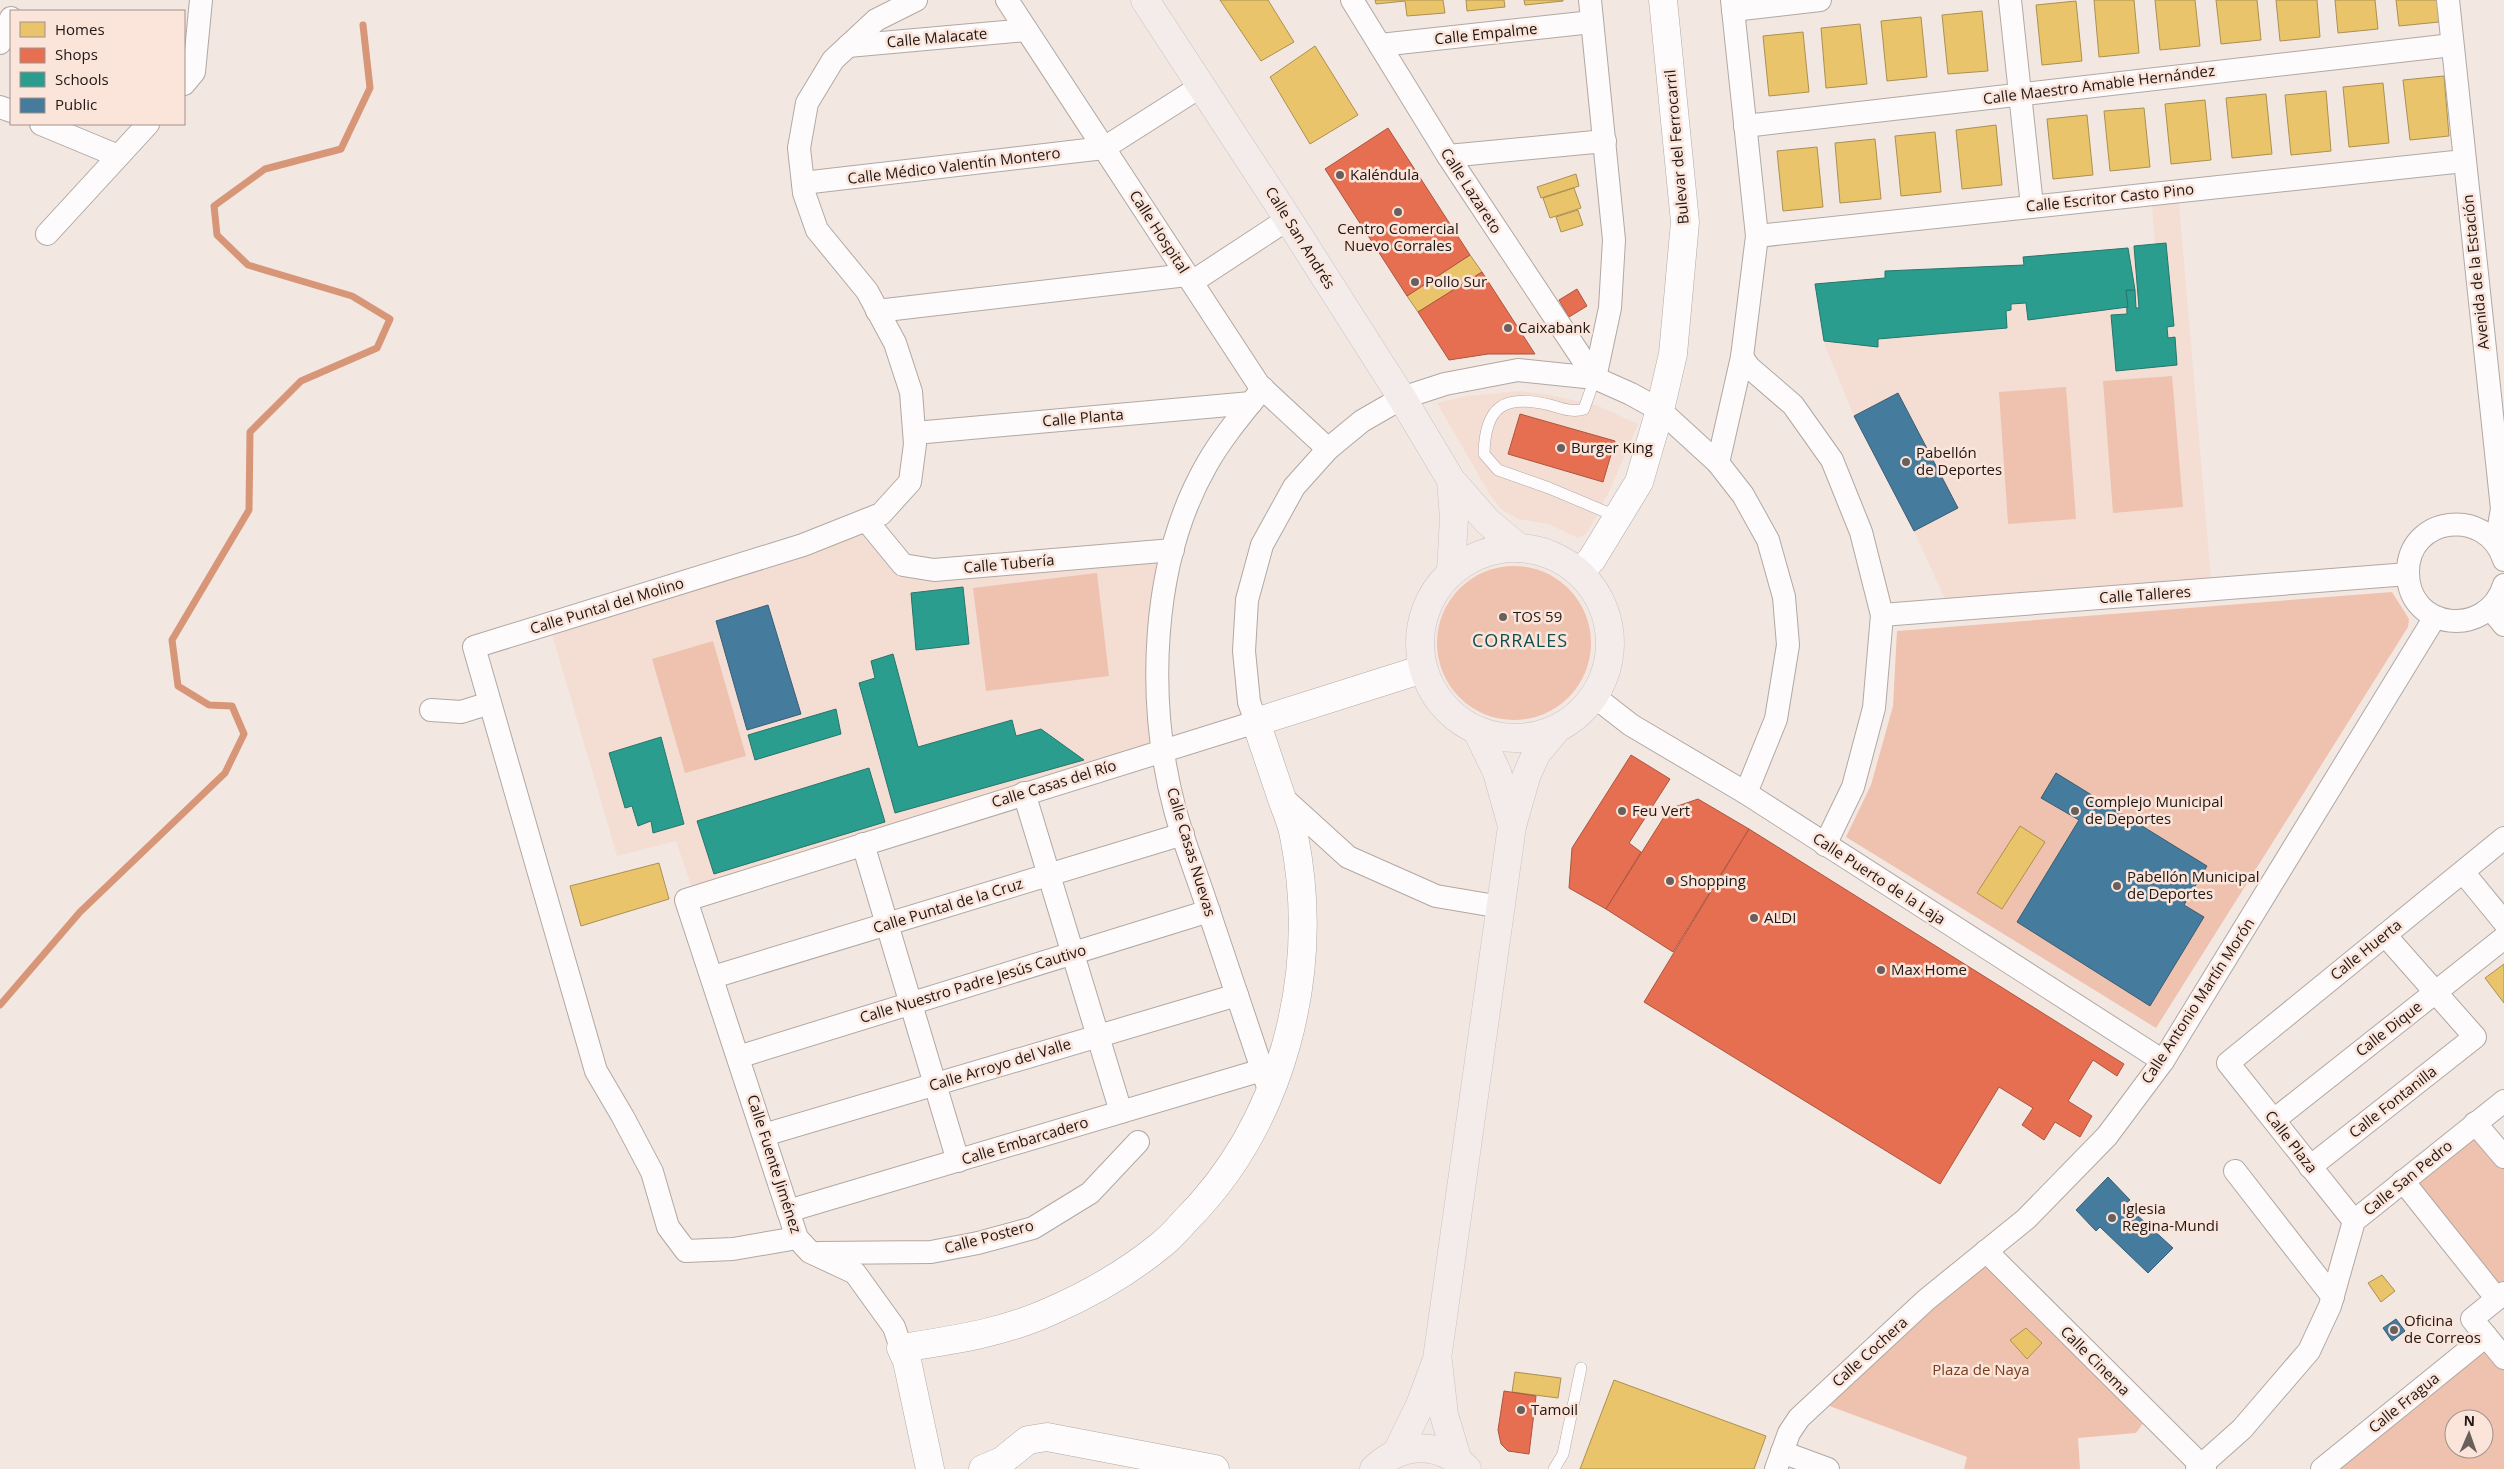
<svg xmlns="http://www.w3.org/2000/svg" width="2504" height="1469" viewBox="0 0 2504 1469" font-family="'Open Sans',sans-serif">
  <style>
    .built { fill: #f4ded4 }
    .green { fill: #eec2ae; fill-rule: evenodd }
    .homes { fill: #e9c46a; stroke: #ac9050 }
    .shops { fill: #e76f51; stroke: #ab553f }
    .schools { fill: #2a9d8f; stroke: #27756a }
    .public { fill: #457b9d; stroke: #3a5d74 }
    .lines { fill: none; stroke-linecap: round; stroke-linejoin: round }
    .stream { stroke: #d79677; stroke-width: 7 }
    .lane-casing { stroke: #b1a8a3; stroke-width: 12 }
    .street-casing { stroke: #b1a8a3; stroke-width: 24 }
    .secondary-casing { stroke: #b1a8a3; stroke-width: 29 }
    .primary-casing { stroke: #cac3c1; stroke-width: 29 }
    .lane { stroke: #fdfbfb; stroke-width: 11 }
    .street { stroke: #fdfbfb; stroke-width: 22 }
    .secondary { stroke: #fdfbfb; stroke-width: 28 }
    .primary { stroke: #f3ecea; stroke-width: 28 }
    .poi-dot { fill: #69605c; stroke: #fbe4da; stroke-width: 2 }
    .labels { text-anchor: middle; stroke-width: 5; stroke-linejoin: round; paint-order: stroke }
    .street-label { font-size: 15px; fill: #1f1714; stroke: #fbe4da }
    .poi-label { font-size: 15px; fill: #1f1714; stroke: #fbe4da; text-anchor: start }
    .park-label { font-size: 15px; fill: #763c1d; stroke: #fbe4da }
    .quarter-label { font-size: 18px; letter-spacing: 1px; fill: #114f50; stroke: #fbe4da }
  </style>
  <rect width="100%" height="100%" fill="#f3e7e2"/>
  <g class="built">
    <polygon points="2178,191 2212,590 1950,610 1914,531 1854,416 1825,346 1815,284 1885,278 1885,271 2023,265 2023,257 2155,245 2151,193"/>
    <polygon points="1520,391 1545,394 1596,405 1638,424 1610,490 1588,531 1583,536 1578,538 1548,524 1518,519 1501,509 1490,495 1437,403 1466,396"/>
    <polygon points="866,520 903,565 1173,550 1163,749 695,897 676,841 617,856 549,624"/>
  </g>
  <g class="green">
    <polygon points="2172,376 2183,507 2113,513 2103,381"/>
    <polygon points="2066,387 2076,519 2008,524 1999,392"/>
    <circle cx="1514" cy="643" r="77"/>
    <polygon points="1097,573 1109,676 986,691 973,588"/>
    <polygon points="2392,592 2409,619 2408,627 2156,1028 1846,837 1871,785 1893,706 1897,631"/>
    <polygon points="713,641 746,756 685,773 652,659"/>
    <polygon points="2475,1123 2504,1157 2504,1293 2403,1181"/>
    <polygon points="1986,1251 2149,1415 2136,1433 2078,1438 2080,1469 1964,1469 1967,1457 1816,1401"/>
    <path d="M 2486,1336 L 2504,1358 L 2504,1469 L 2322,1469 ZM 2454,1419 L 2484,1419 L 2484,1449 L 2454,1449 Z"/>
  </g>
  <g class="homes">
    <polygon points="1220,0 1268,0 1294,42 1261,61"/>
    <polygon points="1375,0 1443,0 1445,13 1407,16 1405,1 1376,4"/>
    <polygon points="1466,0 1504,0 1505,7 1467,11"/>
    <polygon points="1524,0 1563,0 1563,1 1525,5"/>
    <polygon points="2094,0 2134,0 2139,53 2099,57"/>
    <polygon points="2155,0 2195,0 2200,46 2160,50"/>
    <polygon points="2216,0 2257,0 2261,40 2221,44"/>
    <polygon points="2276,0 2317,0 2320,37 2280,41"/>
    <polygon points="2335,0 2375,0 2378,29 2338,33"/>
    <polygon points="2396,0 2437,0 2439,22 2399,26"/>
    <polygon points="2076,1 2082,61 2042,65 2036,5"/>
    <polygon points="1982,11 1988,71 1948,74 1942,15"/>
    <polygon points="1921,17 1927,77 1887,81 1881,21"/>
    <polygon points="1860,24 1867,84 1826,88 1821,28"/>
    <polygon points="1803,32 1809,92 1769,96 1763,36"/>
    <polygon points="1315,46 1358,115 1310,144 1270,77"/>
    <polygon points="2444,76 2449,136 2410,140 2403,80"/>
    <polygon points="2383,83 2389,143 2349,147 2343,87"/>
    <polygon points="2326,91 2331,151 2291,155 2285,95"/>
    <polygon points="2266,94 2272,154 2232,158 2226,98"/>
    <polygon points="2205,100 2211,160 2171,164 2165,104"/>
    <polygon points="2144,108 2150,167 2110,171 2104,111"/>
    <polygon points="2087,115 2093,175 2053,179 2047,119"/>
    <polygon points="1996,125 2002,185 1962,189 1956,130"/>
    <polygon points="1935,132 1941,192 1901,196 1895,136"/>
    <polygon points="1875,139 1881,199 1840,203 1835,143"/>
    <polygon points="1817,147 1823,207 1783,211 1777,151"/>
    <polygon points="1576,174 1579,186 1541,198 1537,187"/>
    <polygon points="1574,188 1581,208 1550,218 1543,198"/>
    <polygon points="1578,210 1583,225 1561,232 1556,217"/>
    <polygon points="1470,255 1482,272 1418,312 1407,296"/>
    <polygon points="2020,826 2045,842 2002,909 1977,893"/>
    <polygon points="659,863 669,899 581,926 570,886"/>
    <polygon points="2504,964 2504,1003 2485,978"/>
    <polygon points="2382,1275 2395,1291 2381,1302 2368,1283"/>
    <polygon points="2026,1328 2042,1343 2027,1359 2010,1340"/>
    <polygon points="1515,1372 1561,1378 1558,1398 1512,1392"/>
    <polygon points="1614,1380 1766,1436 1754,1469 1580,1469"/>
  </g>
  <g class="shops">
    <polygon points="1388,128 1470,255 1407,296 1325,169"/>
    <polygon points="1482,272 1535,354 1488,354 1449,360 1418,312"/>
    <polygon points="1577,289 1587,306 1569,317 1559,300"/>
    <polygon points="1520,414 1615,441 1603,482 1508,454"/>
    <polygon points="1631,755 1670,779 1629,843 1641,852 1606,909 1569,888 1572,848"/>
    <polygon points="1698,799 1749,829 1673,952 1606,909 1669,809"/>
    <polygon points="1749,829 2124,1064 2117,1076 2093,1060 2068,1101 2092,1116 2080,1137 2055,1122 2044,1140 2022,1125 2033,1108 1999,1087 1940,1184 1644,1002"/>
    <polygon points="1504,1391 1536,1396 1529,1454 1508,1451 1501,1444 1498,1430"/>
  </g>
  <g class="schools">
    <polygon points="2166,243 2174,326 2167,327 2168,338 2175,337 2177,365 2116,371 2111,315 2127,314 2126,290 2135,290 2136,308 2139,308 2134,246"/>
    <polygon points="2128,248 2135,290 2126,290 2128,307 2028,320 2026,303 2011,304 2011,310 2006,311 2007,328 1878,339 1878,347 1824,341 1815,284 1885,278 1885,271 2024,265 2023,257"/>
    <polygon points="963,587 969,644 916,650 911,593"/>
    <polygon points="893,654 918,747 1012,720 1016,736 1041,729 1084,760 895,813 859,683 875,678 871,661"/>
    <polygon points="836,709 841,734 755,760 748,735"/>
    <polygon points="661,737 684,824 653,833 651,821 638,826 632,806 625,808 609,753"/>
    <polygon points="869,768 885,822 714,874 697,821"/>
  </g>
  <g class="public">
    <polygon points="1898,393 1958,508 1914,531 1854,416"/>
    <polygon points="768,605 801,714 747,730 716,621"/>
    <polygon points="2056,773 2207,866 2184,905 2204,917 2150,1006 2017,922 2079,820 2041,798"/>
    <polygon points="2108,1177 2130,1200 2125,1204 2173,1248 2148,1273 2100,1227 2096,1231 2076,1210"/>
    <polygon points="2396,1319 2405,1331 2392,1341 2383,1328"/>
  </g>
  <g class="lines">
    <polyline class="stream" points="0,1005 80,912 225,773 244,734 232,706 209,705 178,686 172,640 249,510 250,432 301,381 377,348 390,319 352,296 248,265 217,235 214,206 265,169 341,149 370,88 363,25"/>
    <defs>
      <g id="lane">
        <path d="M 1595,378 L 1584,409 C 1572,413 1561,408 1550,405 C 1504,394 1485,406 1484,454 L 1498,470 L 1549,488 L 1618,517"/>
        <polyline points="1554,1469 1563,1454 1581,1368"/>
      </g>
      <g id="street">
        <polyline points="1007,0 1259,385 1328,449"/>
        <polyline points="1352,0 1448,156 1595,378"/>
        <polyline points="1590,0 1614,240 1610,308 1595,378"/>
        <polyline points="2010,0 2032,206"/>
        <polyline points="2448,0 2502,509 2496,543"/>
        <polyline points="1733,10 1820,0"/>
        <polyline points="0,43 11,18"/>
        <polyline points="1380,45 1592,22"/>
        <polyline points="848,46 1026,30"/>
        <polyline points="184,84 194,72 201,0"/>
        <polyline points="0,107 11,111"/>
        <polyline points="41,124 118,156"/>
        <polyline points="1745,126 2452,45"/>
        <polyline points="1448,156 1605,141"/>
        <polyline points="803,183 1104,148 1203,85"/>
        <polyline points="47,234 148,124"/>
        <polyline points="1757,236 2464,161"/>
        <polyline points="1192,282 1288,219"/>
        <polyline points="877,311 1187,275"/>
        <polyline points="1742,357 1749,367 1793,405 1832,460 1861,532 1882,615 1874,708 1853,787 1825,845"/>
        <path d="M 1263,388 C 1243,413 1223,436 1207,464 C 1150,563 1146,702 1175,810 C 1183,840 1195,870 1205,900 C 1227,964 1248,1029 1270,1093"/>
        <polyline points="915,433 1251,403"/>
        <polyline points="1718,463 1742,357 1757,236 1732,0"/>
        <polyline points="866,520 903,565 934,570 1173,550"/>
        <path d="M 2504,560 C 2487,506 2407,516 2408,573 C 2408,630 2487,639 2504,585"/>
        <polyline points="2490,608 2504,625"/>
        <polyline points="1882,615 2408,574"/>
        <polyline points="1595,697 1631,725 1746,793 2163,1061"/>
        <polyline points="431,710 461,712 490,703"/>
        <polyline points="1024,793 1121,1112"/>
        <polyline points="1282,797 1348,857 1436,896 1501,907"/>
        <polyline points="863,844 958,1161"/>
        <polyline points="2463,872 2504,922"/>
        <polyline points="713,977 1183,834"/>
        <polyline points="738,1057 1209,911"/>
        <polyline points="2274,1120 2504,938"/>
        <polyline points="2475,1123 2504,1157"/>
        <polyline points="764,1135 1237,995"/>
        <polyline points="2310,1167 2475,1037 2385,935"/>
        <polyline points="2235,1171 2333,1297"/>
        <polyline points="2403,1181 2497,1299"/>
        <polyline points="788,1211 1262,1070"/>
        <polyline points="2354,1221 2228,1063 2504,838"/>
        <polyline points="797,1238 733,1249 686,1251 668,1227 652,1172 623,1117 596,1071 474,647 803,545 881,514 910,482 915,444 911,392 895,343 867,291 817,230 804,193 799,148 807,103 833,60 876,20 916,0"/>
        <polyline points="1986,1251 2205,1469"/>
        <polyline points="819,1253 931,1252 978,1243 1033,1228 1090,1193 1138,1142"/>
        <polyline points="2504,1293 2472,1319 2504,1358"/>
        <polyline points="901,1348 894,1327 855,1273 810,1252 797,1238 686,900 1256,722 1249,702 1244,651 1247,600 1262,545 1294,487 1328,449 1362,421 1402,398 1445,384 1518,370 1595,378 1631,394 1660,410 1718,463 1743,495 1768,540 1784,597 1788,645 1776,719 1746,793"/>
        <polyline points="1782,1452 1828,1469"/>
        <polyline points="1776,1469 1789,1433 1799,1418 1926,1300 2026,1219 2107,1136 2163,1061 2435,617"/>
        <polyline points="2197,1469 2242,1429 2309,1351 2330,1306 2354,1221 2504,1101"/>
        <polyline points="2322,1469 2486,1336"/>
      </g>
      <g id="secondary">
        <polyline points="1580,572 1592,559 1639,482 1660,410 1673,354 1685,222 1663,0"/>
        <path d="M 930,1469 L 907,1361 L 901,1348 C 953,1340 1003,1333 1051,1311 C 1090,1294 1128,1272 1161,1245 C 1170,1238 1178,1229 1185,1221 C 1284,1122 1321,972 1294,836 C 1292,823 1286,811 1282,799 C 1273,773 1265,748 1256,722 L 1423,669"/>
        <polyline points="983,1469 1002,1461 1028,1440 1047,1437 1215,1469"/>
      </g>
      <g id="primary">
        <polyline points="1145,0 1288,219 1402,398 1451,480 1487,521 1519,548"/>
        <polyline points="1451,480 1454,518 1451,572"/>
        <circle cx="1515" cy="643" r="95"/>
        <polyline points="1477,731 1497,772 1512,826"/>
        <polyline points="1438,1362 1444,1415 1458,1461"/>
        <polyline points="1397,1452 1420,1405 1437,1359 1512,826 1526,777 1536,754 1556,730"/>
        <path d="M 1374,1469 C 1402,1442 1439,1441 1467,1469"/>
      </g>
    </defs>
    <use href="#lane" class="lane-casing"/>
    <use href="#street" class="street-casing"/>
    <use href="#secondary" class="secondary-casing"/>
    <use href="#primary" class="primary-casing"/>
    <use href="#lane" class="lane"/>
    <use href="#street" class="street"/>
    <use href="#secondary" class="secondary"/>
    <use href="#primary" class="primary"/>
  </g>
  <g class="poi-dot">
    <circle cx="1340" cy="175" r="5"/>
    <circle cx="1398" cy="212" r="5"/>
    <circle cx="1415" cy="282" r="5"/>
    <circle cx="1508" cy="328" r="5"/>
    <circle cx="1561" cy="448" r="5"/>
    <circle cx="1906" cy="462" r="5"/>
    <circle cx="1503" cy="617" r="5"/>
    <circle cx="1622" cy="811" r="5"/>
    <circle cx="2075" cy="811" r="5"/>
    <circle cx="1670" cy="881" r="5"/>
    <circle cx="2117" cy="886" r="5"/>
    <circle cx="1754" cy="918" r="5"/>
    <circle cx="1881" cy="970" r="5"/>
    <circle cx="2112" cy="1218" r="5"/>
    <circle cx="2394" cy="1330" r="5"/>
    <circle cx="1521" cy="1410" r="5"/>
  </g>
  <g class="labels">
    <g class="street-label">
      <text transform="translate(1486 34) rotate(-6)" y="5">Calle Empalme</text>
      <text transform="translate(937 38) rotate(-5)" y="5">Calle Malacate</text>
      <text transform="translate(2099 85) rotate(-7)" y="5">Calle Maestro Amable Hernández</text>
      <text transform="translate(1677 147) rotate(-95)" y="5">Bulevar del Ferrocarril</text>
      <text transform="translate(954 166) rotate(-7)" y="5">Calle Médico Valentín Montero</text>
      <text transform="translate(1471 191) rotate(57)" y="5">Calle Lazareto</text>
      <text transform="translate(2110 198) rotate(-6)" y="5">Calle Escritor Casto Pino</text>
      <text transform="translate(1159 232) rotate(57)" y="5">Calle Hospital</text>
      <text transform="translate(1300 238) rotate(58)" y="5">Calle San Andrés</text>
      <text transform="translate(2476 272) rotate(-96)" y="5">Avenida de la Estación</text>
      <text transform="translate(1083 418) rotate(-5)" y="5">Calle Planta</text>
      <text transform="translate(1009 564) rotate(-5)" y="5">Calle Tubería</text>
      <text transform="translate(2145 595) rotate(-4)" y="5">Calle Talleres</text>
      <text transform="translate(607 606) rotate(-17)" y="5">Calle Puntal del Molino</text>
      <text transform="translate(1054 784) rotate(-17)" y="5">Calle Casas del Río</text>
      <text transform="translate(1191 852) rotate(73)" y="5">Calle Casas Nuevas</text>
      <text transform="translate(1879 879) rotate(33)" y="5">Calle Puerto de la Laja</text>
      <text transform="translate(948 906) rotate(-17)" y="5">Calle Puntal de la Cruz</text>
      <text transform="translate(2366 950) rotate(-39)" y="5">Calle Huerta</text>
      <text transform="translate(973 984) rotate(-17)" y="5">Calle Nuestro Padre Jesús Cautivo</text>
      <text transform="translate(2198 1001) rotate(-57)" y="5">Calle Antonio Martín Morón</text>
      <text transform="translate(2389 1029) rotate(-38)" y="5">Calle Dique</text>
      <text transform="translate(1000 1065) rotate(-17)" y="5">Calle Arroyo del Valle</text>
      <text transform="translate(2393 1102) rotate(-38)" y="5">Calle Fontanilla</text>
      <text transform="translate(1025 1141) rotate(-17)" y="5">Calle Embarcadero</text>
      <text transform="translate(2291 1142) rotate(52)" y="5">Calle Plaza</text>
      <text transform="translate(774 1164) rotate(72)" y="5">Calle Fuente Jiménez</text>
      <text transform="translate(2408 1178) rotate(-39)" y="5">Calle San Pedro</text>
      <text transform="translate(989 1237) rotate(-15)" y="5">Calle Postero</text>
      <text transform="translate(1870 1352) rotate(-42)" y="5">Calle Cochera</text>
      <text transform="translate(2095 1361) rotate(45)" y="5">Calle Cinema</text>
      <text transform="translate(2404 1403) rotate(-39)" y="5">Calle Fragua</text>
    </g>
    <g class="poi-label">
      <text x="1350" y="180">Kaléndula</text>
      <text x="1398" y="234" text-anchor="middle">Centro Comercial<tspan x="1398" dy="17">Nuevo Corrales</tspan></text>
      <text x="1425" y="287">Pollo Sur</text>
      <text x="1518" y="333">Caixabank</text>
      <text x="1571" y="453">Burger King</text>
      <text x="1916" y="458">Pabellón<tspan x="1916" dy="17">de Deportes</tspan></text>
      <text x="1513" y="622">TOS 59</text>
      <text x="2085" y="807">Complejo Municipal<tspan x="2085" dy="17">de Deportes</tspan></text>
      <text x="1632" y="816">Feu Vert</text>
      <text x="2127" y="882">Pabellón Municipal<tspan x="2127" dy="17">de Deportes</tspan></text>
      <text x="1680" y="886">Shopping</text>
      <text x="1764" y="923">ALDI</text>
      <text x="1891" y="975">Max Home</text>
      <text x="2122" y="1214">Iglesia<tspan x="2122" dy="17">Regina-Mundi</tspan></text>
      <text x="2404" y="1326">Oficina<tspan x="2404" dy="17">de Correos</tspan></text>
      <text x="1531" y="1415">Tamoil</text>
    </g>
    <g class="park-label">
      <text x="1981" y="1375">Plaza de Naya</text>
    </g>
    <g class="quarter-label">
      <text x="1520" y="647">CORRALES</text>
    </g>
  </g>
  <rect x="10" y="10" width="175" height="115" fill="#fbe4da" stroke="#a3928b"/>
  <rect x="20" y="22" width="25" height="15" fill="#e9c46a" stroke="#a3928b"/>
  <text x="55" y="35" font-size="15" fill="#1f1714">Homes</text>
  <rect x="20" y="48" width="25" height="15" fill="#e76f51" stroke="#a3928b"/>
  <text x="55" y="60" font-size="15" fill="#1f1714">Shops</text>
  <rect x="20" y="72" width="25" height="15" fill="#2a9d8f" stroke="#a3928b"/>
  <text x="55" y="85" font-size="15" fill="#1f1714">Schools</text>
  <rect x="20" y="98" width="25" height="15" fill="#457b9d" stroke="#a3928b"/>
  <text x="55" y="110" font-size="15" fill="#1f1714">Public</text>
  <g transform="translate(2469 1434) rotate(2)"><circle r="24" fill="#fbe4da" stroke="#a3928b"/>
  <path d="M0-4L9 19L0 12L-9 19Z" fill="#69605c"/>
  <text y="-8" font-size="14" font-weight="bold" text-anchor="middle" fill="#1f1714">N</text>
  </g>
</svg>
